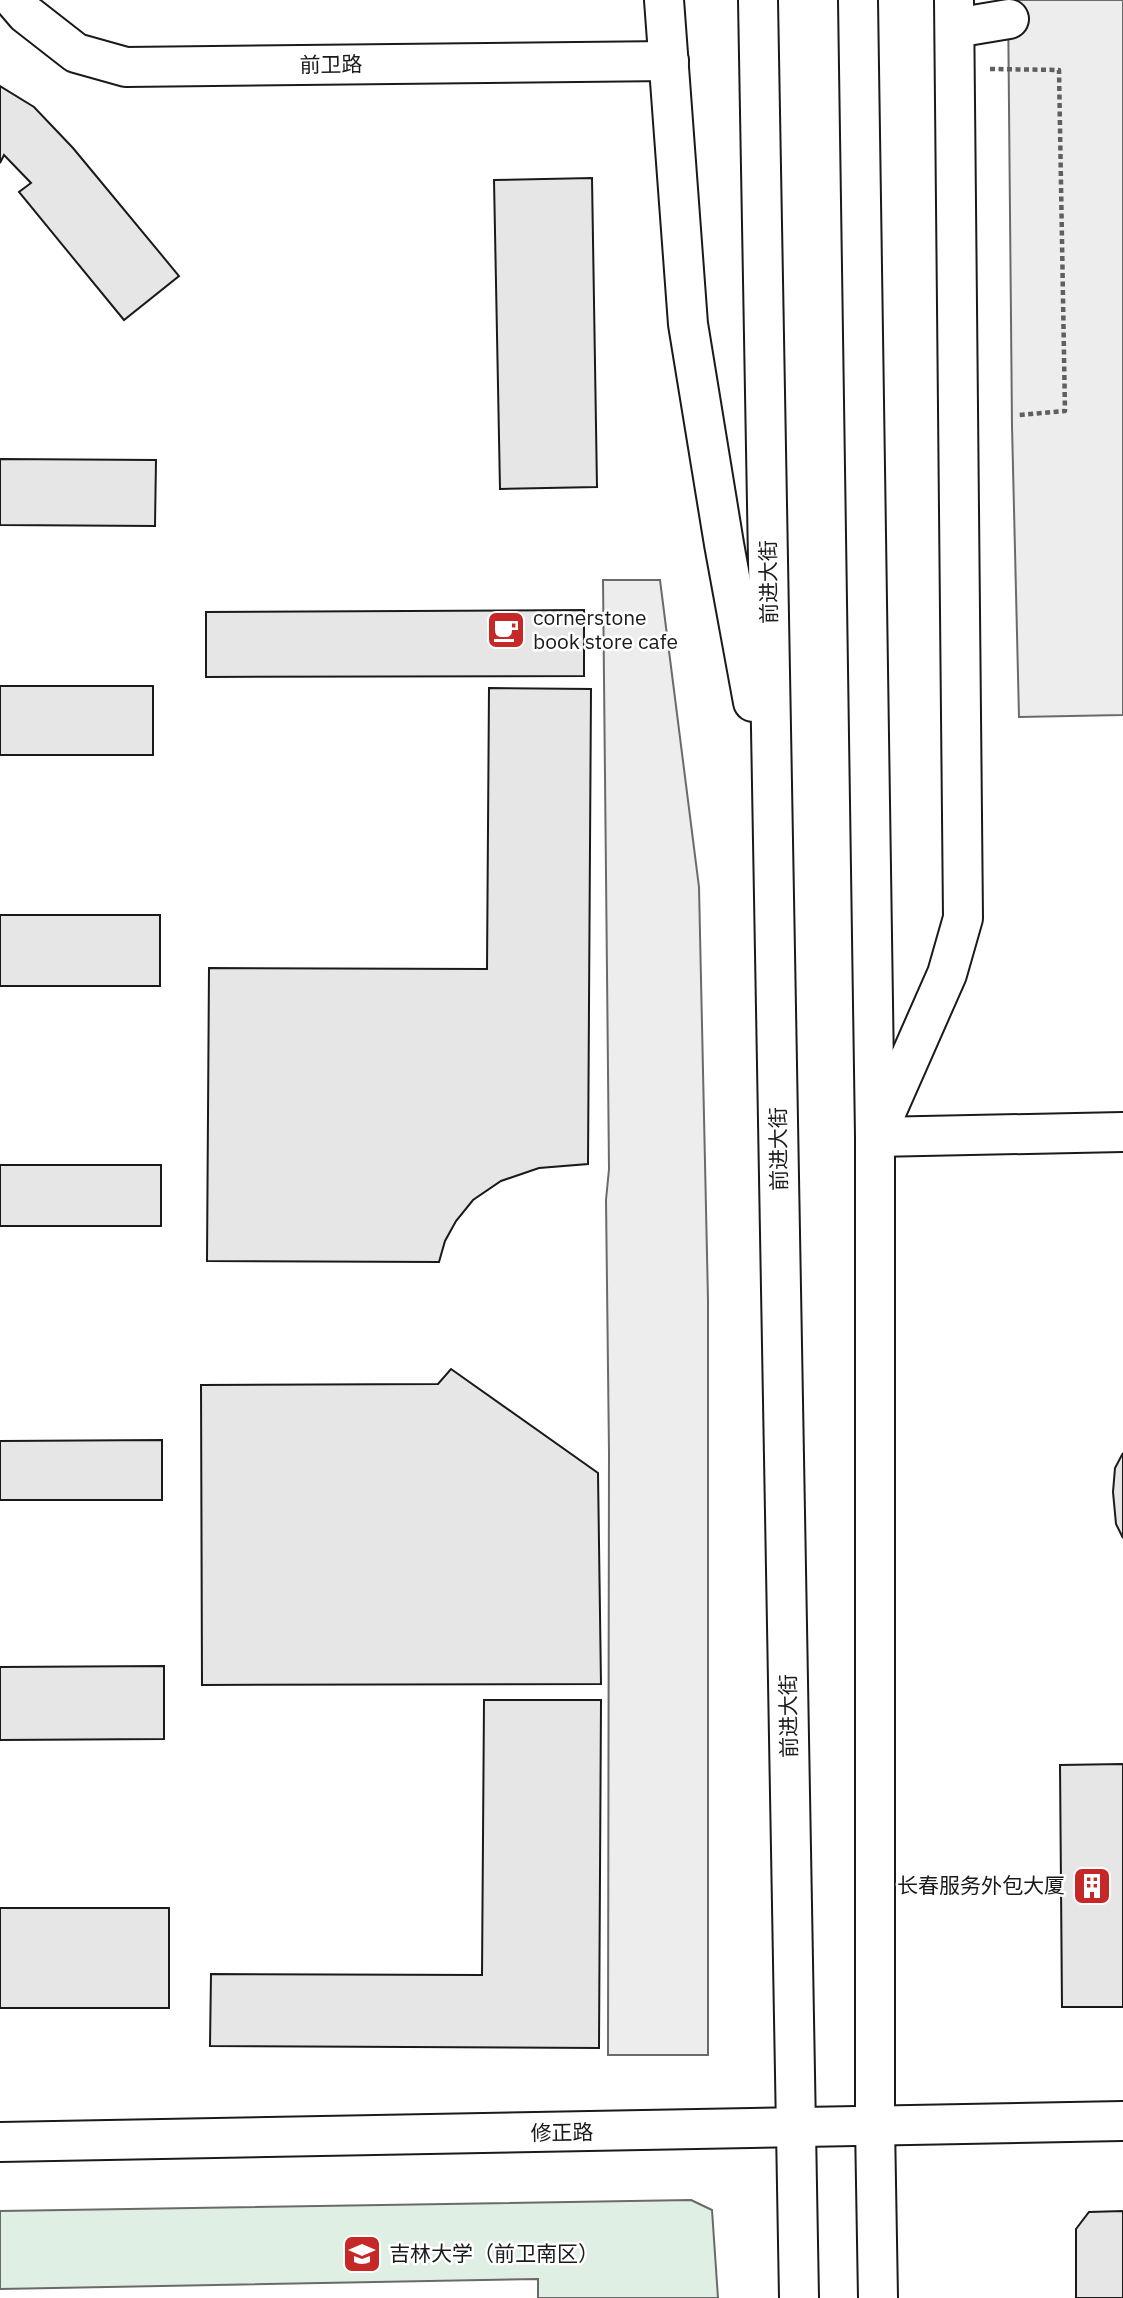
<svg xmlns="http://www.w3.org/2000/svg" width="1123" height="2298" viewBox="0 0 1123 2298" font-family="'IBM Plex Sans','Noto Sans SC',sans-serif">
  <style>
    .green { fill: #e0efe3; stroke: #6a6a6a; stroke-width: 2 }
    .parking { fill: #ededed; stroke: #6a6a6a; stroke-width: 2 }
    .building { fill: #e6e6e6; stroke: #1a1a1a; stroke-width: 2 }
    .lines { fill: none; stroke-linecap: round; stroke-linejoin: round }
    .minor-casing { stroke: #1a1a1a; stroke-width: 42 }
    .major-casing { stroke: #1a1a1a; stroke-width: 42 }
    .path { stroke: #5f5f5f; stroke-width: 4.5; stroke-dasharray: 5 3.5; stroke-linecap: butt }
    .minor { stroke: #fff; stroke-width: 38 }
    .major { stroke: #fff; stroke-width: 38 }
    .labels { text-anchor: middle; stroke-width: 5; stroke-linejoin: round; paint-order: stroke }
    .street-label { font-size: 21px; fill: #1a1a1a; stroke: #fff }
    .poi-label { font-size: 21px; fill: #1a1a1a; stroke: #fff; text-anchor: start }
  </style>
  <rect width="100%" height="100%" fill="#fff"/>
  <polygon class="green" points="691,2200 712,2210 718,2298 538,2298 538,2279 0,2289 0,2211"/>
  <g class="parking">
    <polygon points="1008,0 1123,0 1123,715 1019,717 1012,426"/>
    <polygon points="603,580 660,580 699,887 708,1300 708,2055 608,2055 609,1452 606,1200 609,1169"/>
  </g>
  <g class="building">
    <polygon points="0,86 34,107 73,148 179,276 124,320 19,192 31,183 4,155 0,163"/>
    <polygon points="592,178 597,487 500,489 494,180"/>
    <polygon points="0,459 156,460 155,526 0,525"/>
    <polygon points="584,610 584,676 206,677 206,612"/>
    <rect x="0" y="686" width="153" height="69"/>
    <polygon points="489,688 591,689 588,1164 539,1168 501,1181 473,1200 456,1221 445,1241 439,1262 207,1261 209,968 487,969"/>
    <rect x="0" y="915" width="160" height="71"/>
    <rect x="0" y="1165" width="161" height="61"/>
    <polygon points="451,1369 598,1473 601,1684 202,1685 201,1385 438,1384"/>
    <polygon points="162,1440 162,1500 0,1500 0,1441"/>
    <polygon points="1123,1453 1123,1538 1116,1524 1113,1492 1115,1468"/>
    <polygon points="164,1666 164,1739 0,1740 0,1667"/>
    <polygon points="484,1700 601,1700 599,2048 210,2046 211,1974 482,1975"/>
    <polygon points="1123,1764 1123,2007 1062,2007 1060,1765"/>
    <rect x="0" y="1908" width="169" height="100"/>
    <polygon points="1123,2211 1123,2298 1076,2298 1076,2229 1089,2212"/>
  </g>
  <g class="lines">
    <defs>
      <g id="minor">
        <polyline points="14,0 26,14 76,53 126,67 669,61"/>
        <polyline points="955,28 1009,19"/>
        <polyline points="875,1137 1123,1132"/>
        <polyline points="0,2142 1123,2121"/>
      </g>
      <g id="major">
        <polyline points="664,0 688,324 724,544 753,702"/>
        <polyline points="758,0 799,2298"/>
        <polyline points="858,0 875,1137 875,2125 878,2298"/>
        <polyline points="880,1126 947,974 963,918 954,0"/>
      </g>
    </defs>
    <use href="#minor" class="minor-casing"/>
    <use href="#major" class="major-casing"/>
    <polyline class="path" points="990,69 1059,70 1065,411 1019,415"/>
    <use href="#minor" class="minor"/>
    <use href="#major" class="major"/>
  </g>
  <defs>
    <symbol id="cafe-square" viewBox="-11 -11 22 22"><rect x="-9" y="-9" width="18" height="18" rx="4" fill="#c62828" stroke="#fff"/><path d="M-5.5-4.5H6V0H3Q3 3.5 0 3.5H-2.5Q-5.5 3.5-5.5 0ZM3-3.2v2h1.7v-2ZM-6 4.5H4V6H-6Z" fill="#fff"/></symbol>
    <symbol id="building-square" viewBox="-11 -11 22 22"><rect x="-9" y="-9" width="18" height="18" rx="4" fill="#c62828" stroke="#fff"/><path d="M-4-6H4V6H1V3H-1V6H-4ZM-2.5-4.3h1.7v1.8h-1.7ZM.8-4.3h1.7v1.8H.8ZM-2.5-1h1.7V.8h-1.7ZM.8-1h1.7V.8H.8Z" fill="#fff"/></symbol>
    <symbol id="university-square" viewBox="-11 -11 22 22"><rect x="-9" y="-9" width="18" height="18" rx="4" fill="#c62828" stroke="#fff"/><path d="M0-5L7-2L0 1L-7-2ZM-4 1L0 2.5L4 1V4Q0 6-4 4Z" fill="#fff"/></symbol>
  </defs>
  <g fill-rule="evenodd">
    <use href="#cafe-square" x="484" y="608" width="44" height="44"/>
    <use href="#building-square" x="1070" y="1864" width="44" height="44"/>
    <use href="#university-square" x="340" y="2232" width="44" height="44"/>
  </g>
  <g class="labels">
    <g class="street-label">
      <text transform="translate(331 65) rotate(-1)" y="7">前卫路</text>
      <text transform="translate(769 582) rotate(-91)" y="7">前进大街</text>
      <text transform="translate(779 1149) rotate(-91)" y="7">前进大街</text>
      <text transform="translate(789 1716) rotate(-91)" y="7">前进大街</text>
      <text transform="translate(562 2133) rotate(-1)" y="7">修正路</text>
    </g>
    <g class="poi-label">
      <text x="533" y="625">cornerstone<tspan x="533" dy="24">book store cafe</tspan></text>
      <text x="1065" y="1893" text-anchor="end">长春服务外包大厦</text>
      <text x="389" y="2261">吉林大学（前卫南区）</text>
    </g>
  </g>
</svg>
